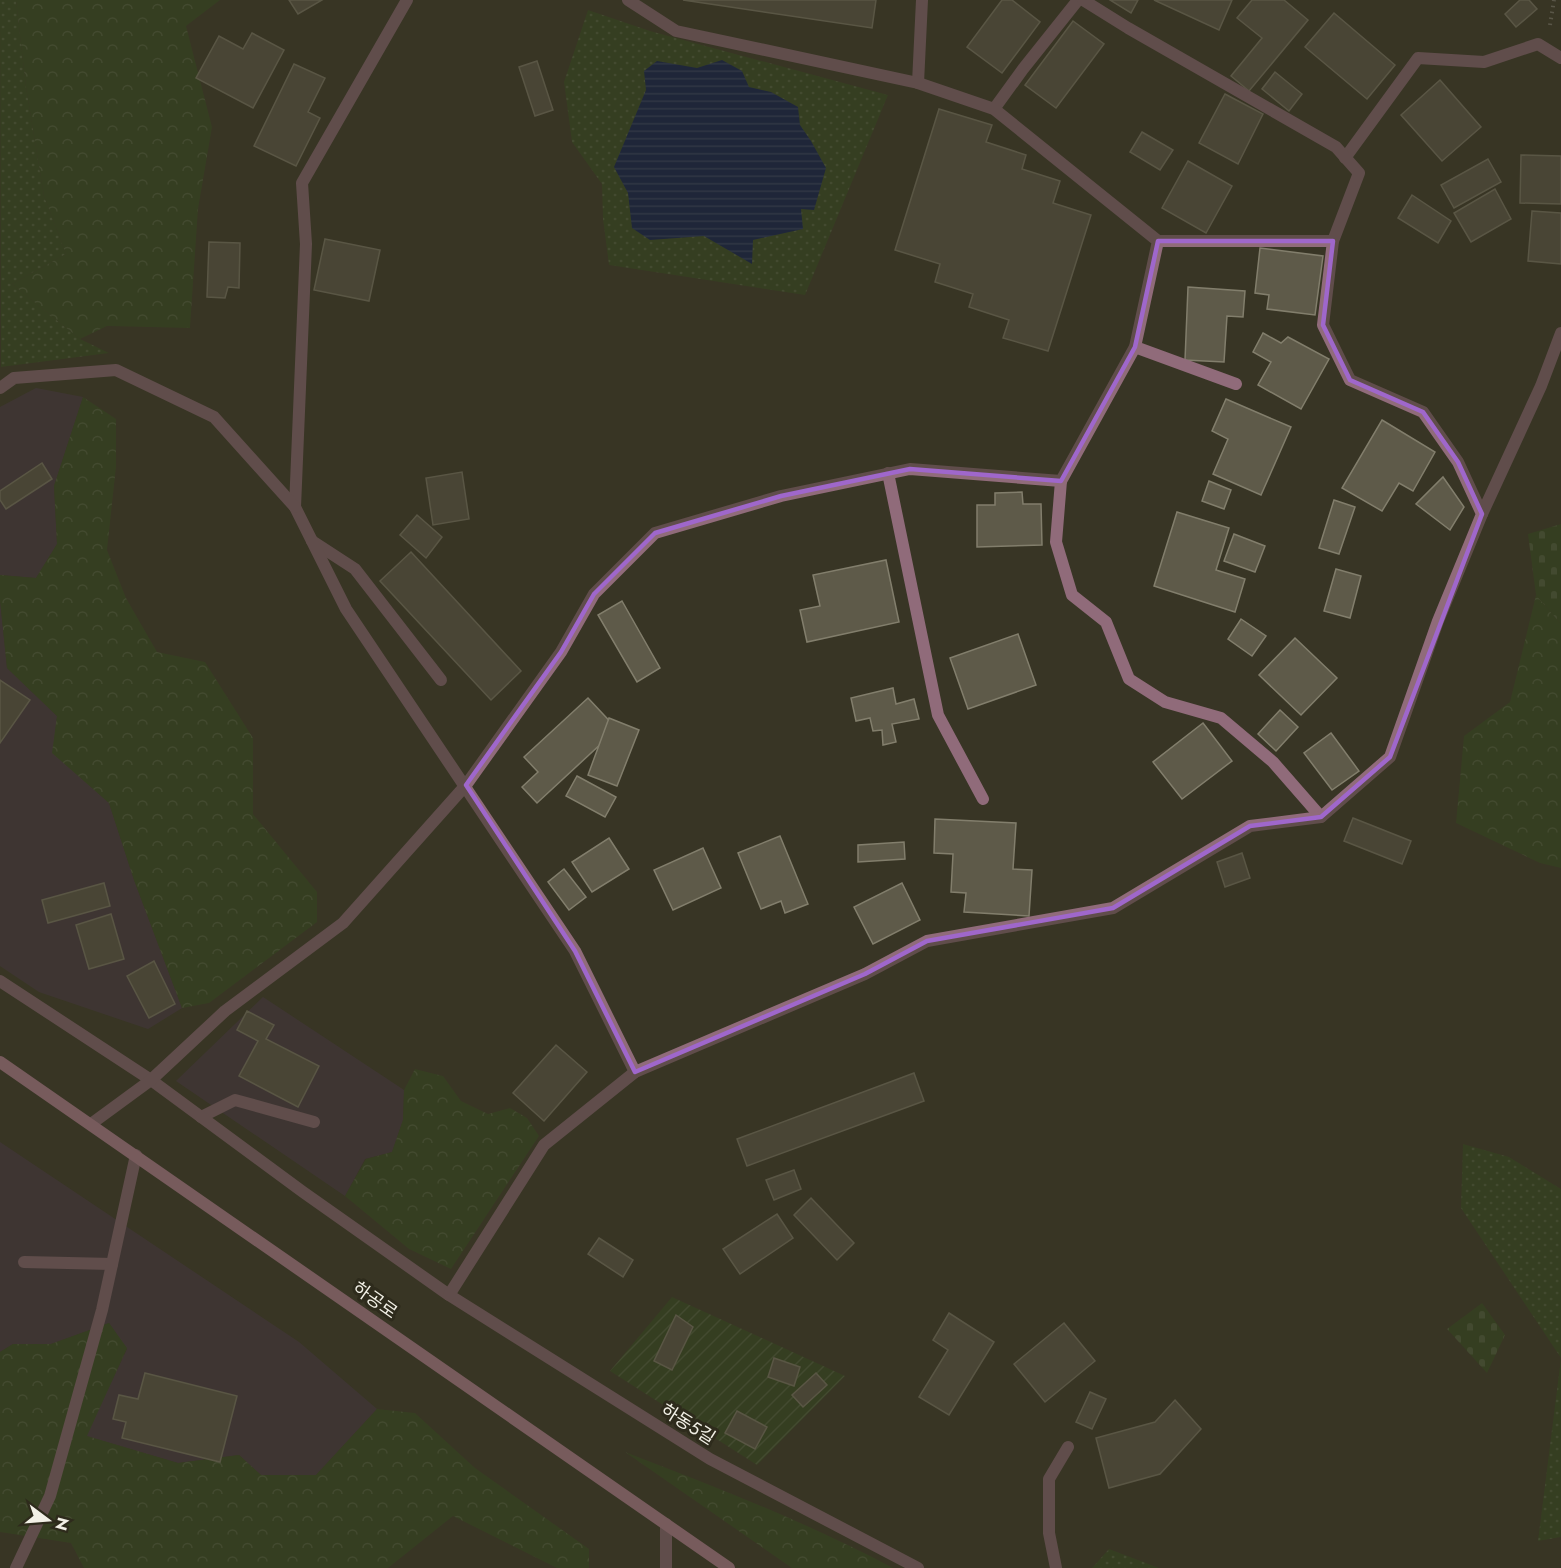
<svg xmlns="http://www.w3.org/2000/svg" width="1561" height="1568" viewBox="0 0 1561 1568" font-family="Jost,'Noto Sans KR',sans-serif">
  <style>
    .commercial { fill: #463744 }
    .grass { fill: url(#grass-dots) }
    .forest { fill: url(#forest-crowns) }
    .cemetery { fill: url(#cemetery-stones) }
    .garden { fill: url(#garden-furrows) }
    .water { fill: url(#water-rules) }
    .building { fill: #5e5a49; stroke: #827e6c; stroke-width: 1.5 }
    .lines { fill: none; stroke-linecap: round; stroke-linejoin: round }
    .path { stroke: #827f72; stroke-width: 4; stroke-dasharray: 1.5 4.5; stroke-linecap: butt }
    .service { stroke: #906b7a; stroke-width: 12 }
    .minor { stroke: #906b7a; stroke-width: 12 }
    .secondary { stroke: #c389a1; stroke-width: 12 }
    .marked { fill: none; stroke: #9f67cb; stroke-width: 4.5; stroke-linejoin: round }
    .labels { text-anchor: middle; stroke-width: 6; stroke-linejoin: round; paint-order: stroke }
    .street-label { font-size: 18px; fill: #f2f0e6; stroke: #2e2b1c }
  </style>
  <defs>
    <pattern id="grass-dots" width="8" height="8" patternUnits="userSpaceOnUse" patternTransform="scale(1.5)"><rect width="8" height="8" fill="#324a1d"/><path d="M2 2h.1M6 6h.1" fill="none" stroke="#50643e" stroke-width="1.8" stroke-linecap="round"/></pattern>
    <pattern id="forest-crowns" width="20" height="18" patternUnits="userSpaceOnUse" patternTransform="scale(1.5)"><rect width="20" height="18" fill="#324a1d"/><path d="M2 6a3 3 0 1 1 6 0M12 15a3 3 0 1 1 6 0" fill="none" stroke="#50643e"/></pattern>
    <pattern id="cemetery-stones" width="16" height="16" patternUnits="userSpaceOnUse" patternTransform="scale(1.5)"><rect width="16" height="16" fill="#324a1d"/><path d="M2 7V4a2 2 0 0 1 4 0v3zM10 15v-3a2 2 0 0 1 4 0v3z" fill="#50643e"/></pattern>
    <pattern id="garden-furrows" width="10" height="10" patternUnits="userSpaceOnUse" patternTransform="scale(1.5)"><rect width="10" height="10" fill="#324a1d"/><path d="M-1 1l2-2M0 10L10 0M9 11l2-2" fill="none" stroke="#50643e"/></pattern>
    <pattern id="water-rules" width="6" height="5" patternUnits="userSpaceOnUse" patternTransform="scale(1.5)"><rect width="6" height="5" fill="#011653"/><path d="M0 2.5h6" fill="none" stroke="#26386c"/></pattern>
  </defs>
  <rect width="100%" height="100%" fill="#383525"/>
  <g class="commercial">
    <polygon points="36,388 83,397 54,486 57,544 36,578 0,575 0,407"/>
    <polygon points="0,600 7,668 57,716 53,753 109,803 134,880 182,1008 148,1029 39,992 0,966"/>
    <polygon points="263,997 404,1090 403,1120 392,1152 365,1159 345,1196 176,1081"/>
    <polygon points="0,1142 299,1342 377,1409 316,1475 261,1475 239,1455 178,1463 86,1436 127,1349 109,1323 51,1344 13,1344 0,1352"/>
  </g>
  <g class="grass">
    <polygon points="0,0 16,0 26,87 44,196 66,254 12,284 80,339 109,353 1,367"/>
    <polygon points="588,10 650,31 888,95 805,295 609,265 603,219 602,184 572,142 564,82"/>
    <polygon points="1463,1144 1509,1157 1561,1189 1561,1537 1538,1541 1561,1358 1461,1208"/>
    <polygon points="1109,1549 1159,1568 1092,1568"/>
  </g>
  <g class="forest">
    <polygon points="16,0 220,0 186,26 212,127 198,209 190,328 107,326 80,339 12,284 66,254 44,196 26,87"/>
    <polygon points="83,397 116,419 116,467 107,550 126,598 157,652 205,662 253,738 253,814 317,892 317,922 209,1003 182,1008 134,880 109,803 52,753 57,716 7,668 0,600 0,575 36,578 57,544 54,486"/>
    <polygon points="1536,595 1561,624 1561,868 1540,863 1456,823 1464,736 1510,702"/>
    <polygon points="415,1069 443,1076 461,1101 488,1114 510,1108 527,1118 539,1136 451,1269 409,1249 345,1196 366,1159 392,1152 403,1120 404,1090"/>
    <polygon points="109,1323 127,1348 87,1436 178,1463 239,1455 261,1475 316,1475 377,1409 415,1413 475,1468 589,1549 589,1568 557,1568 453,1516 388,1568 84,1568 71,1543 0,1532 0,1352 13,1344 51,1344"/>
    <path d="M 625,1452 C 716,1487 807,1522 893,1568 L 792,1568 Z"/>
  </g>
  <g class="cemetery">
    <polygon points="1561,524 1561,624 1536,595 1528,534"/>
    <polygon points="1482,1303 1505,1335 1487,1373 1447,1329"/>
  </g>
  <polygon class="garden" points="672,1297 845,1376 757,1465 610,1371"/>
  <polygon class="water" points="722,60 742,71 749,87 771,92 798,107 800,125 811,141 826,168 814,210 801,209 803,229 753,240 752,264 704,236 650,240 632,228 628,193 614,167 646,90 644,71 657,61 697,68"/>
  <g class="building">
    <polygon points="289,0 322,0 298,14"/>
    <polygon points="683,0 876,0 872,28"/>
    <polygon points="1002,0 1012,0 1040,22 1002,73 967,47"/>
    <polygon points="1110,0 1138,0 1131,13"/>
    <polygon points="1154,0 1232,0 1219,30"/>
    <polygon points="1252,0 1284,0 1308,20 1249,91 1231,76 1262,38 1237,18"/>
    <polygon points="1520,0 1529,0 1537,9 1516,27 1505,14"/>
    <polygon points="1334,13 1395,65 1367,99 1305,47"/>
    <polygon points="1073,21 1104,44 1056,108 1025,85"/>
    <polygon points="252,33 284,50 253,108 196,78 219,36 243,49"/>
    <polygon points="537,61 553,110 535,116 519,67"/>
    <polygon points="294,64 325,78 308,112 320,118 296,166 254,146"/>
    <polygon points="1275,72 1302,94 1289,111 1262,89"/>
    <polygon points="1440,80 1481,127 1442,161 1401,115"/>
    <polygon points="1225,94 1263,114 1238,164 1199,143"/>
    <polygon points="939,109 992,125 986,142 1026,155 1022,169 1060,181 1053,203 1091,215 1048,351 1003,338 1009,320 969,307 973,294 935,282 940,264 895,250"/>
    <polygon points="1142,132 1173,150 1160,170 1130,152"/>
    <polygon points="1521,155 1561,156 1561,204 1520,203"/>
    <polygon points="1488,159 1501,182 1454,208 1441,185"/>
    <polygon points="1188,161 1232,186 1206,233 1162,208"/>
    <polygon points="1495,189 1511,219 1471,242 1454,213"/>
    <polygon points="1412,195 1451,221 1438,243 1398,218"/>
    <polygon points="1532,211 1561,213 1561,264 1528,261"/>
    <polygon points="325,239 380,250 369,301 314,290"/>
    <polygon points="209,242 240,243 239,288 228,287 225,298 207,297"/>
    <polygon points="1260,248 1323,256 1315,315 1267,309 1269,295 1255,293"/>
    <polygon points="1188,287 1245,291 1243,317 1227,316 1224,362 1185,360"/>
    <polygon points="1263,333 1281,343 1288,337 1329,359 1301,409 1258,385 1271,362 1253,352"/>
    <polygon points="1226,399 1291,427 1261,495 1213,474 1228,439 1212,431"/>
    <polygon points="1382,420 1435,452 1413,491 1399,483 1382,511 1342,488"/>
    <polygon points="42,463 52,479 6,509 0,500 0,491"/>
    <polygon points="462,472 469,519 433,525 426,478"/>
    <polygon points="1443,477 1464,507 1450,530 1416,504"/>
    <polygon points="1209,481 1231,490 1224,509 1202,501"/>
    <polygon points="1022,492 1023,504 1041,504 1042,545 977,547 977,505 995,505 995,493"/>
    <polygon points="1334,500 1355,507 1339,554 1319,548"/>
    <polygon points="1177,512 1229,528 1216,570 1245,579 1235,612 1154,586"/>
    <polygon points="417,515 442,537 426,558 400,535"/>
    <polygon points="1234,534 1265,546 1255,572 1224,561"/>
    <polygon points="411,552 521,671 491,700 380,581"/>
    <polygon points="886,560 899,622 807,642 800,610 820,606 813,575"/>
    <polygon points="1336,569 1361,576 1350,618 1324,611"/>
    <polygon points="622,601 660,668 637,682 598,615"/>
    <polygon points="1241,619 1266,636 1252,656 1228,639"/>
    <polygon points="1018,634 1036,685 968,709 950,658"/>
    <polygon points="1295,638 1337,678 1301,715 1259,675"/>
    <polygon points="0,680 30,700 0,743"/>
    <polygon points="893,688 896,704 914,699 919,719 892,724 896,742 883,745 882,730 873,731 870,718 856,721 851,698"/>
    <polygon points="588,698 617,729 537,803 522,787 538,772 524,757"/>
    <polygon points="1280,710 1298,727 1276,751 1258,734"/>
    <polygon points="609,718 639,730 617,786 588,775"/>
    <polygon points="1203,723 1232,761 1182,799 1153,762"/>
    <polygon points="1331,733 1359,771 1332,790 1304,753"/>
    <polygon points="577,776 616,797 605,817 566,796"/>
    <polygon points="1353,818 1411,841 1402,864 1344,841"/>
    <polygon points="935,819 1016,823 1013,869 1032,870 1029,916 964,912 966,893 951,892 953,854 934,853"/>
    <polygon points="780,836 808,904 785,913 781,901 761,909 738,853"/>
    <polygon points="609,838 629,869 592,892 572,862"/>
    <polygon points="904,842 905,859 858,862 858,845"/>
    <polygon points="703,848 721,888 673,910 654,870"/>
    <polygon points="1242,853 1250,878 1225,887 1217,862"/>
    <polygon points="564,869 586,897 569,910 548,882"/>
    <polygon points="104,883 110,906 48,923 42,900"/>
    <polygon points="902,883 920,920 873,944 854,907"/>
    <polygon points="111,914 124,959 89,969 76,925"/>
    <polygon points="154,961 175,1004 149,1018 127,976"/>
    <polygon points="247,1011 274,1025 266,1039 319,1066 298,1107 239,1076 258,1041 237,1030"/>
    <polygon points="556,1045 587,1072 544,1121 513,1093"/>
    <polygon points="914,1073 924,1101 747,1166 737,1139"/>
    <polygon points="794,1170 801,1189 774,1200 766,1180"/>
    <polygon points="811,1198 854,1243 837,1260 794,1215"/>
    <polygon points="777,1214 793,1238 740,1274 723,1249"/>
    <polygon points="599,1238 633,1260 623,1277 588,1254"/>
    <polygon points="949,1313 994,1342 949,1415 919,1397 948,1350 933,1340"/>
    <polygon points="676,1315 693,1327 672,1370 654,1361"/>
    <polygon points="1064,1323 1095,1361 1045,1402 1014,1364"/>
    <polygon points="774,1358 800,1367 794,1386 768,1377"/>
    <polygon points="145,1373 237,1396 220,1462 122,1438 126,1422 113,1419 119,1395 138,1399"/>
    <polygon points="816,1373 827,1385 803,1407 792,1395"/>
    <polygon points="1090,1392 1106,1399 1092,1429 1076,1422"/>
    <polygon points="1175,1400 1201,1429 1160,1474 1109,1488 1096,1438 1155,1422"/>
    <polygon points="737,1411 767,1427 755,1449 725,1433"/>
  </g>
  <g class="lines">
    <polyline class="path" points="1550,25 1554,0"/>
    <g class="service">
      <polyline points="1061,481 1056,542 1072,595 1106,622 1129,679 1165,702 1221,718 1273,762 1321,817"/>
      <polyline points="312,541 355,569 441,680"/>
      <polyline points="201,1117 235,1100 314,1122"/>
      <polyline points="24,1262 112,1264"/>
      <polyline points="16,1568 50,1496 102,1310 136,1155"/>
      <polyline points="666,1568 666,1524"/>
      <polyline points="1056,1568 1049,1533 1049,1479 1068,1447"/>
    </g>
    <g class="minor">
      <polyline points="407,0 302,183 306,244 295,507 346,609 575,951 635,1072"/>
      <polyline points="918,83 922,0"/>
      <polyline points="994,109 1023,69 1078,0"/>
      <polyline points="1345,158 1418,58 1484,62 1538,44 1561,58"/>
      <polyline points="1158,241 1333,241"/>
      <polyline points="1135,347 1236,384"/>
      <polyline points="0,388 14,378 116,370 214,417 295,507"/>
      <polyline points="888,473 938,715 983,799"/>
      <polyline points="1482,514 1541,386 1561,333"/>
      <polyline points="0,981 151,1080 303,1192 449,1295 710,1459 918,1568"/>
      <polyline points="91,1124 151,1080 225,1011 343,923 466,785 561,652 594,594 655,533 781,496 910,469 1061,481 1135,347 1158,241 994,109 918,83 676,31 628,0"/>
      <polyline points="449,1295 544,1145 635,1072 865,974 927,941 1113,908 1250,826 1321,817 1390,757 1438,621 1482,514 1458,462 1423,412 1350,380 1323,325 1333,241 1359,173 1336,147 1128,28 1083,0"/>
    </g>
    <polyline class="secondary" points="0,1062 729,1568"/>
  </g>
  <path d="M0 0H1561V1568H0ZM 1158,241 L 1333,241 L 1323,325 L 1350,380 L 1423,412 L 1458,462 L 1482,514 L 1390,757 L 1321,817 L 1250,826 L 1113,908 L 927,941 L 865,974 L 635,1072 L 575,951 L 466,785 L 561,652 L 594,594 L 655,533 L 781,496 L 910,469 L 1061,481 L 1135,347 Z" fill="#383525" fill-opacity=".55" fill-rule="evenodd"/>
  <path class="marked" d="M 1158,241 L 1333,241 L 1323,325 L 1350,380 L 1423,412 L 1458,462 L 1482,514 L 1390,757 L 1321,817 L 1250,826 L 1113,908 L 927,941 L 865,974 L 635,1072 L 575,951 L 466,785 L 561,652 L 594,594 L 655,533 L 781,496 L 910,469 L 1061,481 L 1135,347 Z"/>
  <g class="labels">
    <g class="street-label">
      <text transform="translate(375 1300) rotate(35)" y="6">하공로</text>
      <text transform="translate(688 1424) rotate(32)" y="6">하동5길</text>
    </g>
  </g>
  <g transform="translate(48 1520) rotate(106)" stroke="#2e2b1c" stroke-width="4.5" paint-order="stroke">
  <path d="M0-4.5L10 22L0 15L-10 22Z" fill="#f2f0e6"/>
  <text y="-9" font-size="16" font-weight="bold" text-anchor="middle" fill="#f2f0e6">N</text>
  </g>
</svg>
